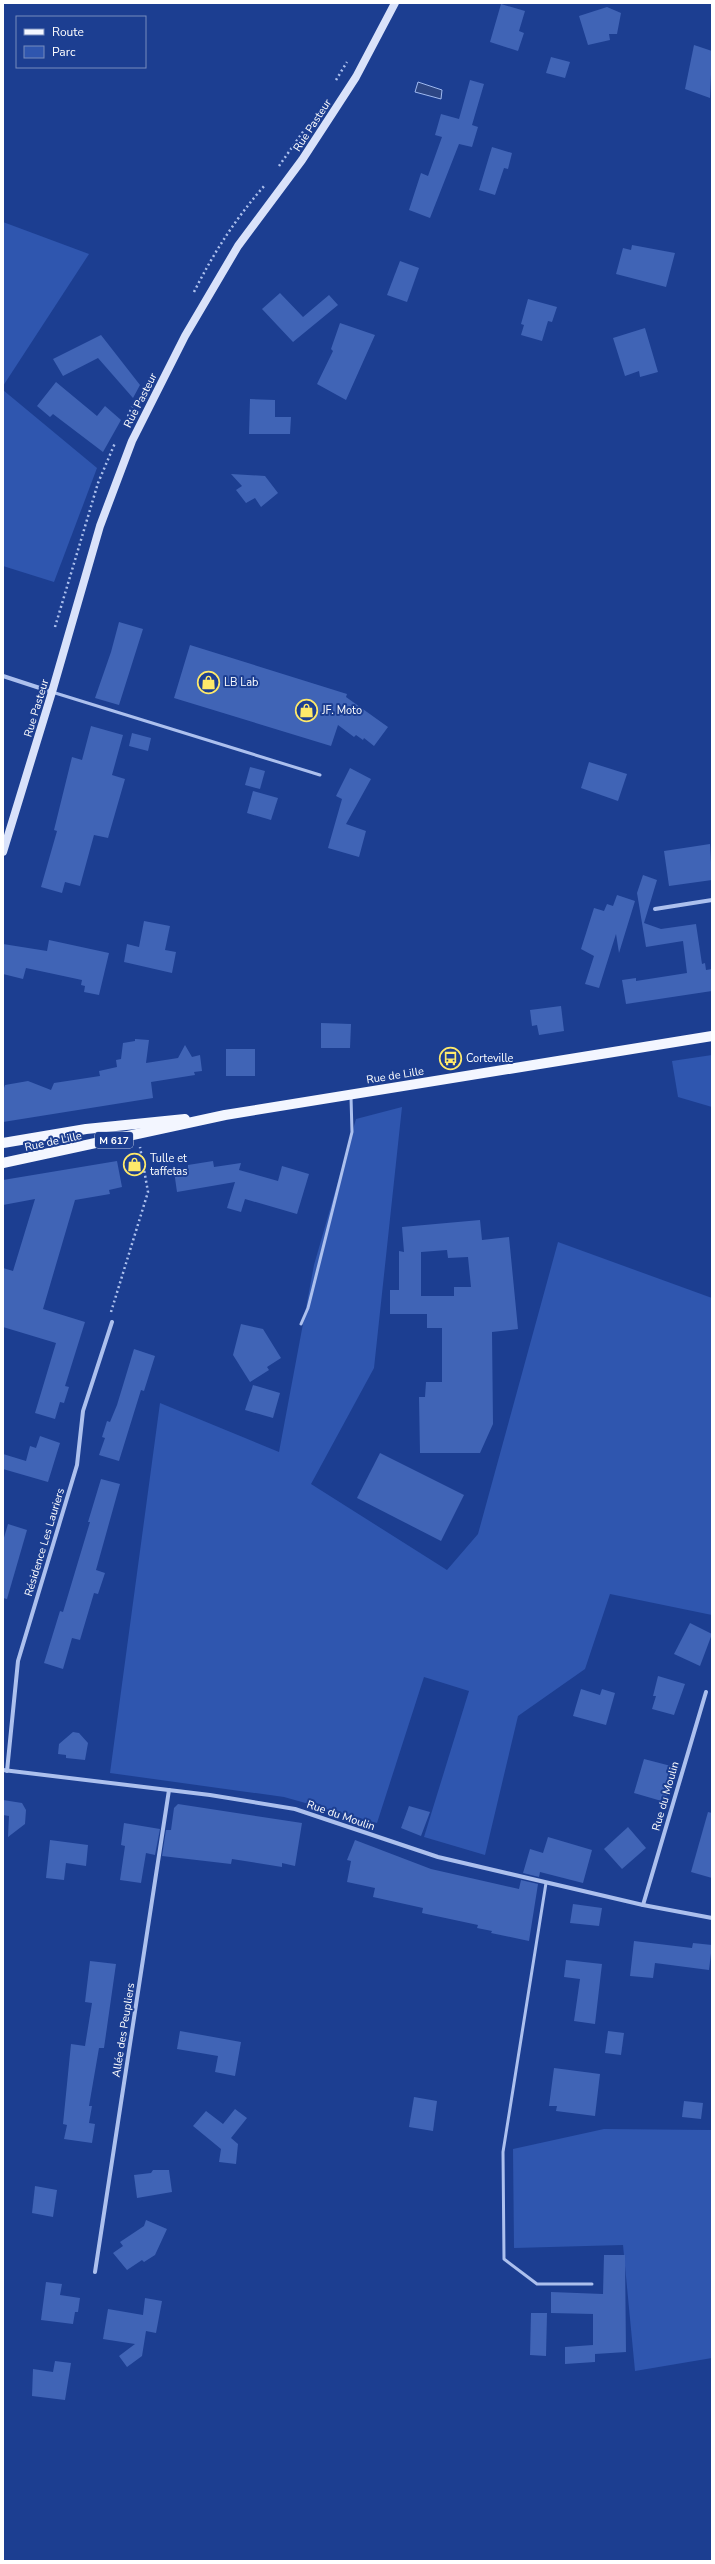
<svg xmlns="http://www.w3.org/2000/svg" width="715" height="2564" viewBox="0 0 715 2564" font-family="'Nunito Sans',sans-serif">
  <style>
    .green { fill: #2f56af }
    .water { fill: #2d4684; stroke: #9fb9f0 }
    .building { fill: #4064b6; fill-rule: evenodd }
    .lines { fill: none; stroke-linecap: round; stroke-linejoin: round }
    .path { stroke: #acc0ee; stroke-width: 2.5; stroke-dasharray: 2 3; stroke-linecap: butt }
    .service { stroke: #acc0ee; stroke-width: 3 }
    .minor { stroke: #acc0ee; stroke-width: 4 }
    .secondary { stroke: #d9e2fa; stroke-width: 8 }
    .primary { stroke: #f3f6ff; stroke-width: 10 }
    .labels { text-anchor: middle; stroke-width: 4; stroke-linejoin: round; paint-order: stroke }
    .shield { fill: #1c3e91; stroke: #bbc5de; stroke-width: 1 }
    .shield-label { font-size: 10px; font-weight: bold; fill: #fff }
    .street-label { font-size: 11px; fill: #fff; stroke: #1c3e91 }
    .poi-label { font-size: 11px; fill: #fff; stroke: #1c3e91; text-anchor: start }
  </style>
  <rect width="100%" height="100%" fill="#1c3e91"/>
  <g class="green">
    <polygon points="3,222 89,254 3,386"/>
    <polygon points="3,390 97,468 54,582 3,566"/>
    <polygon points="712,1055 712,1107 678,1097 672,1061"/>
    <polygon points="402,1107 374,1368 311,1484 447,1570 478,1534 558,1242 712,1298 712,1615 610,1594 585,1669 518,1716 485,1855 424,1837 469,1691 424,1677 377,1823 284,1797 110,1773 160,1403 279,1452 314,1265 356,1119"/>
    <polygon points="604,2129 712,2130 712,2358 635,2371 623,2245 514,2248 513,2149"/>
  </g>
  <polygon class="water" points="418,82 442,90 441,99 415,92"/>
  <g class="building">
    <polygon points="501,4 525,11 519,31 524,33 518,51 490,42"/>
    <polygon points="607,7 621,13 617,34 609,34 610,40 588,45 579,16"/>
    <polygon points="694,45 712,51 710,98 685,89"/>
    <polygon points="551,57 570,62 565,78 546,73"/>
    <polygon points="470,80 484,84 472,125 478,127 472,147 459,144 430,218 409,210 421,173 428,176 442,137 435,135 441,114 459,119"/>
    <polygon points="492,147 512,153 508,169 504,168 495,195 479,190"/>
    <polygon points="632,245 675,253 666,287 616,274 623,248 631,250"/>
    <polygon points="400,261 419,268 407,302 387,295"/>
    <polygon points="280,293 303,317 329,295 338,305 293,342 262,309"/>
    <polygon points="528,299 557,307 552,322 548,321 542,341 521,335 524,325 521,324"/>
    <polygon points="340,323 375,335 346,400 317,384 333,351 331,349"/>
    <polygon points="645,328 658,372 640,377 639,371 625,376 613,338"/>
    <polygon points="101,335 140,385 133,398 98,358 63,376 53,359"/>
    <polygon points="56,382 97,416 105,406 121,420 103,452 53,414 50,417 37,406"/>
    <polygon points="250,399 275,400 275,417 291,417 290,434 249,434"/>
    <polygon points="231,474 265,476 278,493 261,507 255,498 246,503 236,490 242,486"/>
    <polygon points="119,622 143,629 119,705 95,698 111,652"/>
    <polygon points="190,645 347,694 346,697 388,727 374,746 364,738 363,740 356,735 354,737 338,725 331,746 174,698"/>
    <polygon points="91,726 123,735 112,775 125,779 108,838 94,835 80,886 65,882 62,893 41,887 57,831 54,830 72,757 82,760"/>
    <polygon points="132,733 151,738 148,751 129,746"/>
    <polygon points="589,762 627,774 618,801 581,788"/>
    <polygon points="250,767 265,771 260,789 245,785"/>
    <polygon points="350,768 371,779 346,824 366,831 359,857 328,848 342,799 336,796"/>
    <polygon points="253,791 278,798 271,820 247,813"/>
    <polygon points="710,844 712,880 669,886 664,851"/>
    <polygon points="643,875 657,880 644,923 661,929 696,924 702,964 705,963 706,970 712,969 712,991 626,1004 622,980 636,978 636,981 687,973 683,941 646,947 637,893"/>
    <polygon points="617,895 635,901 619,953 616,934 599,988 585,984 594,956 581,949 594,908 604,911 607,904 613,906"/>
    <polygon points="144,921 170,926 165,950 176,952 172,973 124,962 127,944 139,947"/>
    <polygon points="49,940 109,953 99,995 84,992 85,986 81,985 82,980 26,968 23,979 3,974 3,944 47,951"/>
    <polygon points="561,1006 564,1031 539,1035 537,1025 532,1026 530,1010"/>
    <polygon points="321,1023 351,1024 350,1048 321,1048"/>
    <polygon points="135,1039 149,1040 146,1063 178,1058 185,1045 192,1057 200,1055 202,1071 194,1072 195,1075 151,1082 153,1098 3,1122 3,1091 5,1085 28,1081 51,1090 54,1083 100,1076 99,1071 117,1067 116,1060 121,1059 123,1043 135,1041"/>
    <rect x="226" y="1049" width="29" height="27"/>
    <polygon points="117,1161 122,1187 109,1190 110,1194 75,1200 43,1309 85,1322 65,1386 69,1387 64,1403 60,1402 55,1419 35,1413 56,1343 3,1327 3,1268 13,1271 35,1199 3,1205 3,1180"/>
    <polygon points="213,1161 214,1167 241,1163 239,1170 278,1181 282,1166 309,1174 297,1214 245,1199 241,1212 227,1208 235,1182 177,1192 174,1171 188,1168 188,1165"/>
    <path d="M 480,1220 L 482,1240 L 509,1237 L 518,1329 L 492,1332 L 493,1424 L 480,1453 L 420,1453 L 419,1397 L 425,1397 L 426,1382 L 442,1382 L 442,1328 L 427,1328 L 427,1314 L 390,1314 L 390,1290 L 399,1290 L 399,1251 L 404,1252 L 402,1227 ZM 447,1250 L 448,1258 L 468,1257 L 471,1287 L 454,1287 L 454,1296 L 421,1296 L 421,1252 Z"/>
    <polygon points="241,1324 263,1329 281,1358 267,1367 269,1370 250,1382 233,1355"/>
    <polygon points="134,1349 155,1356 144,1391 141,1390 119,1461 99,1455 105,1438 102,1437 107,1421 110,1422 117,1405"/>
    <polygon points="253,1385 280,1393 273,1418 245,1410"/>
    <polygon points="40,1436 60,1443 48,1482 3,1469 3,1454 26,1461 30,1446 36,1448"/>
    <polygon points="380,1453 464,1495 441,1541 357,1498"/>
    <polygon points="101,1479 120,1484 96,1570 105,1573 98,1594 94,1593 80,1640 72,1638 63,1669 44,1663 60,1611 63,1612 90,1522 88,1522"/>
    <polygon points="8,1524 27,1530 7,1599 3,1598 3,1541"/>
    <polygon points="690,1623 712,1634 700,1666 674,1654"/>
    <polygon points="658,1676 685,1684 674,1715 652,1709 656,1696 653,1696"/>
    <polygon points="581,1689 600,1695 602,1689 615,1693 606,1725 573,1716"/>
    <polygon points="73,1732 79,1733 88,1743 85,1760 66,1758 66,1755 58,1754 59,1744"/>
    <polygon points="644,1759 671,1766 666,1784 670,1786 665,1802 634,1793"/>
    <polygon points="3,1800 22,1803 26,1810 25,1824 8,1837 9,1816 3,1815"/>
    <polygon points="178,1804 302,1823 295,1866 282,1863 282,1867 232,1859 231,1864 162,1856 166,1830 171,1830 174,1808"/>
    <polygon points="409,1806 430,1812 421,1836 401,1828"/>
    <polygon points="708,1812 712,1813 712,1878 691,1872"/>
    <polygon points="124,1823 160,1829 155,1855 146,1853 141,1883 120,1880 125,1846 121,1845"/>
    <polygon points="628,1827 646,1848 622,1869 604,1849"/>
    <polygon points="548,1837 592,1850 583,1883 540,1872 539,1877 523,1873 530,1849 543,1853"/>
    <polygon points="50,1840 88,1845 86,1866 66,1863 64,1880 46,1878"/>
    <polygon points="355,1840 431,1869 519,1889 521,1880 538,1884 529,1941 491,1933 492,1931 477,1928 478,1925 422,1913 423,1908 373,1897 375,1888 347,1882 351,1861 347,1860"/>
    <polygon points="573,1904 602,1908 599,1926 570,1923"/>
    <polygon points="634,1941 692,1948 693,1943 712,1945 709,1970 655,1963 653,1978 630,1976"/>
    <polygon points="566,1960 602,1964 595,2024 574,2021 580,1979 564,1977"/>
    <polygon points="90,1961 116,1964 104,2048 99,2048 89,2106 92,2106 89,2123 95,2124 92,2143 64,2139 67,2125 63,2124 71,2044 85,2046 92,2003 85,2002"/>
    <polygon points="180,2031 241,2042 235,2076 215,2072 218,2056 177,2049"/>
    <polygon points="608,2031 624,2033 621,2055 605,2053"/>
    <polygon points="554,2068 600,2074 595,2116 556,2111 557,2106 549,2106"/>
    <polygon points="414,2097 437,2101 433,2131 409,2127"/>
    <polygon points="684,2101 703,2103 701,2119 682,2117"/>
    <polygon points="235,2109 247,2118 231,2138 238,2144 236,2164 219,2162 221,2149 193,2126 206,2111 223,2124"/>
    <polygon points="153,2170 169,2170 172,2192 137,2198 134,2175 151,2173"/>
    <polygon points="35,2186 57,2190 53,2217 32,2213"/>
    <polygon points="146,2220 167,2229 155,2255 144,2262 142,2260 127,2270 113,2253 123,2246 120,2242 144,2226"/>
    <polygon points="604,2255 625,2255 626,2352 595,2354 595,2362 565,2364 565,2347 593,2345 593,2314 551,2313 551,2292 603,2294"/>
    <polygon points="46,2282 62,2284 60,2295 80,2298 78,2312 75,2312 73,2324 41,2320"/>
    <polygon points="145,2298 162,2301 156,2333 146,2331 142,2356 127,2367 119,2356 135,2344 103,2339 108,2309 143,2315"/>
    <polygon points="531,2313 547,2313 546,2356 530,2355"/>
    <polygon points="55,2361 71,2363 65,2400 32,2396 33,2369 53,2372"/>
  </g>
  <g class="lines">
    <g class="path">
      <polyline points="336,80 347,62"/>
      <polyline points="279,166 307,126"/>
      <path d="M 194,292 C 214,252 236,218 265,185"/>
      <polyline points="126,421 132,407"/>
      <polyline points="55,627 98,483 115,443"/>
      <polyline points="111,1312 148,1192 140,1147"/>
    </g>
    <g class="service">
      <polyline points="52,692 320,775"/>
      <polyline points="301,1324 308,1308 352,1132 351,1097"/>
      <polyline points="546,1883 503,2152 504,2259 537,2284 592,2284"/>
    </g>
    <g class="minor">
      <polyline points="3,676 52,692"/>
      <polyline points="655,909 712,900"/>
      <polyline points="3,1770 210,1795 295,1809 438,1857 643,1905 712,1918"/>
      <polyline points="7,1771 18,1661 77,1465 83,1411 112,1322"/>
      <polyline points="643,1905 706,1692"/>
      <polyline points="95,2272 169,1790"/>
    </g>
    <polyline class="secondary" points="3,852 52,692 100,526 132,441 185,336 238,246 302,160 332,114 356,77 395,3"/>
    <g class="primary">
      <polyline points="3,1143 86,1129 185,1119"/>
      <polyline points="3,1163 225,1115 712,1036"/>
    </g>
  </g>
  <defs>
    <symbol id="shop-ring" viewBox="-11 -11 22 22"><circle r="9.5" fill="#1c3e91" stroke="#fee96a" stroke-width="1.5"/><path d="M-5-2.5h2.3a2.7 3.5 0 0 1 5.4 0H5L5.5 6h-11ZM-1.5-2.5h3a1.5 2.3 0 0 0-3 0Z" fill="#fee96a"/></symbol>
    <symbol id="bus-ring" viewBox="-11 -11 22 22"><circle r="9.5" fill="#1c3e91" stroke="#fee96a" stroke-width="1.5"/><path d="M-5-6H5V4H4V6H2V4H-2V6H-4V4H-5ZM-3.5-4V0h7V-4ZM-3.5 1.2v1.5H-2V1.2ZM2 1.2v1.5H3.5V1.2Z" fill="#fee96a"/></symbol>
  </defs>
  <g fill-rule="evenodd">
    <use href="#shop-ring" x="196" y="670" width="25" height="25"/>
    <use href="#shop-ring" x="294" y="698" width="25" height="25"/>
    <use href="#bus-ring" x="438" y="1046" width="25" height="25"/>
    <use href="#shop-ring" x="122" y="1152" width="25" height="25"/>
  </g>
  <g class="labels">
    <rect class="shield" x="95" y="1132" width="38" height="16" rx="3"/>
    <g class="shield-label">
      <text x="114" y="1144">M 617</text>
    </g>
    <g class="street-label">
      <text transform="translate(312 125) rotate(-57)" y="4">Rue Pasteur</text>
      <text transform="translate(140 400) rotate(-63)" y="4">Rue Pasteur</text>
      <text transform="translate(36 708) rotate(-73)" y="4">Rue Pasteur</text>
      <text transform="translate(395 1075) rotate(-9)" y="4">Rue de Lille</text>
      <text transform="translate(53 1141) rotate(-12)" y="4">Rue de Lille</text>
      <text transform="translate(44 1542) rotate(-73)" y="4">Résidence Les Lauriers</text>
      <text transform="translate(665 1796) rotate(-74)" y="4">Rue du Moulin</text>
      <text transform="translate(341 1815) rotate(19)" y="4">Rue du Moulin</text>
      <text transform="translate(123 2030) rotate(-81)" y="4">Allée des Peupliers</text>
    </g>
    <g class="poi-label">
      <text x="224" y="686">LB Lab</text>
      <text x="322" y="714">JF. Moto</text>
      <text x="466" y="1062">Corteville</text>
      <text x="150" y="1162">Tulle et<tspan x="150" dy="13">taffetas</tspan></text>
    </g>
  </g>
  <rect width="715" height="2564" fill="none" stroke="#ffffff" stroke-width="8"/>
  <rect x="16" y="16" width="130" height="52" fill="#1c3e91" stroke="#778bbd"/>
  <rect x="24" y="29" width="20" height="6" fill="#f3f6ff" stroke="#778bbd"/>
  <text x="52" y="36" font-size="12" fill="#ffffff">Route</text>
  <rect x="24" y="46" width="20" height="12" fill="#2f56af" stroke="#778bbd"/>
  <text x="52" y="56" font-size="12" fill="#ffffff">Parc</text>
</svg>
